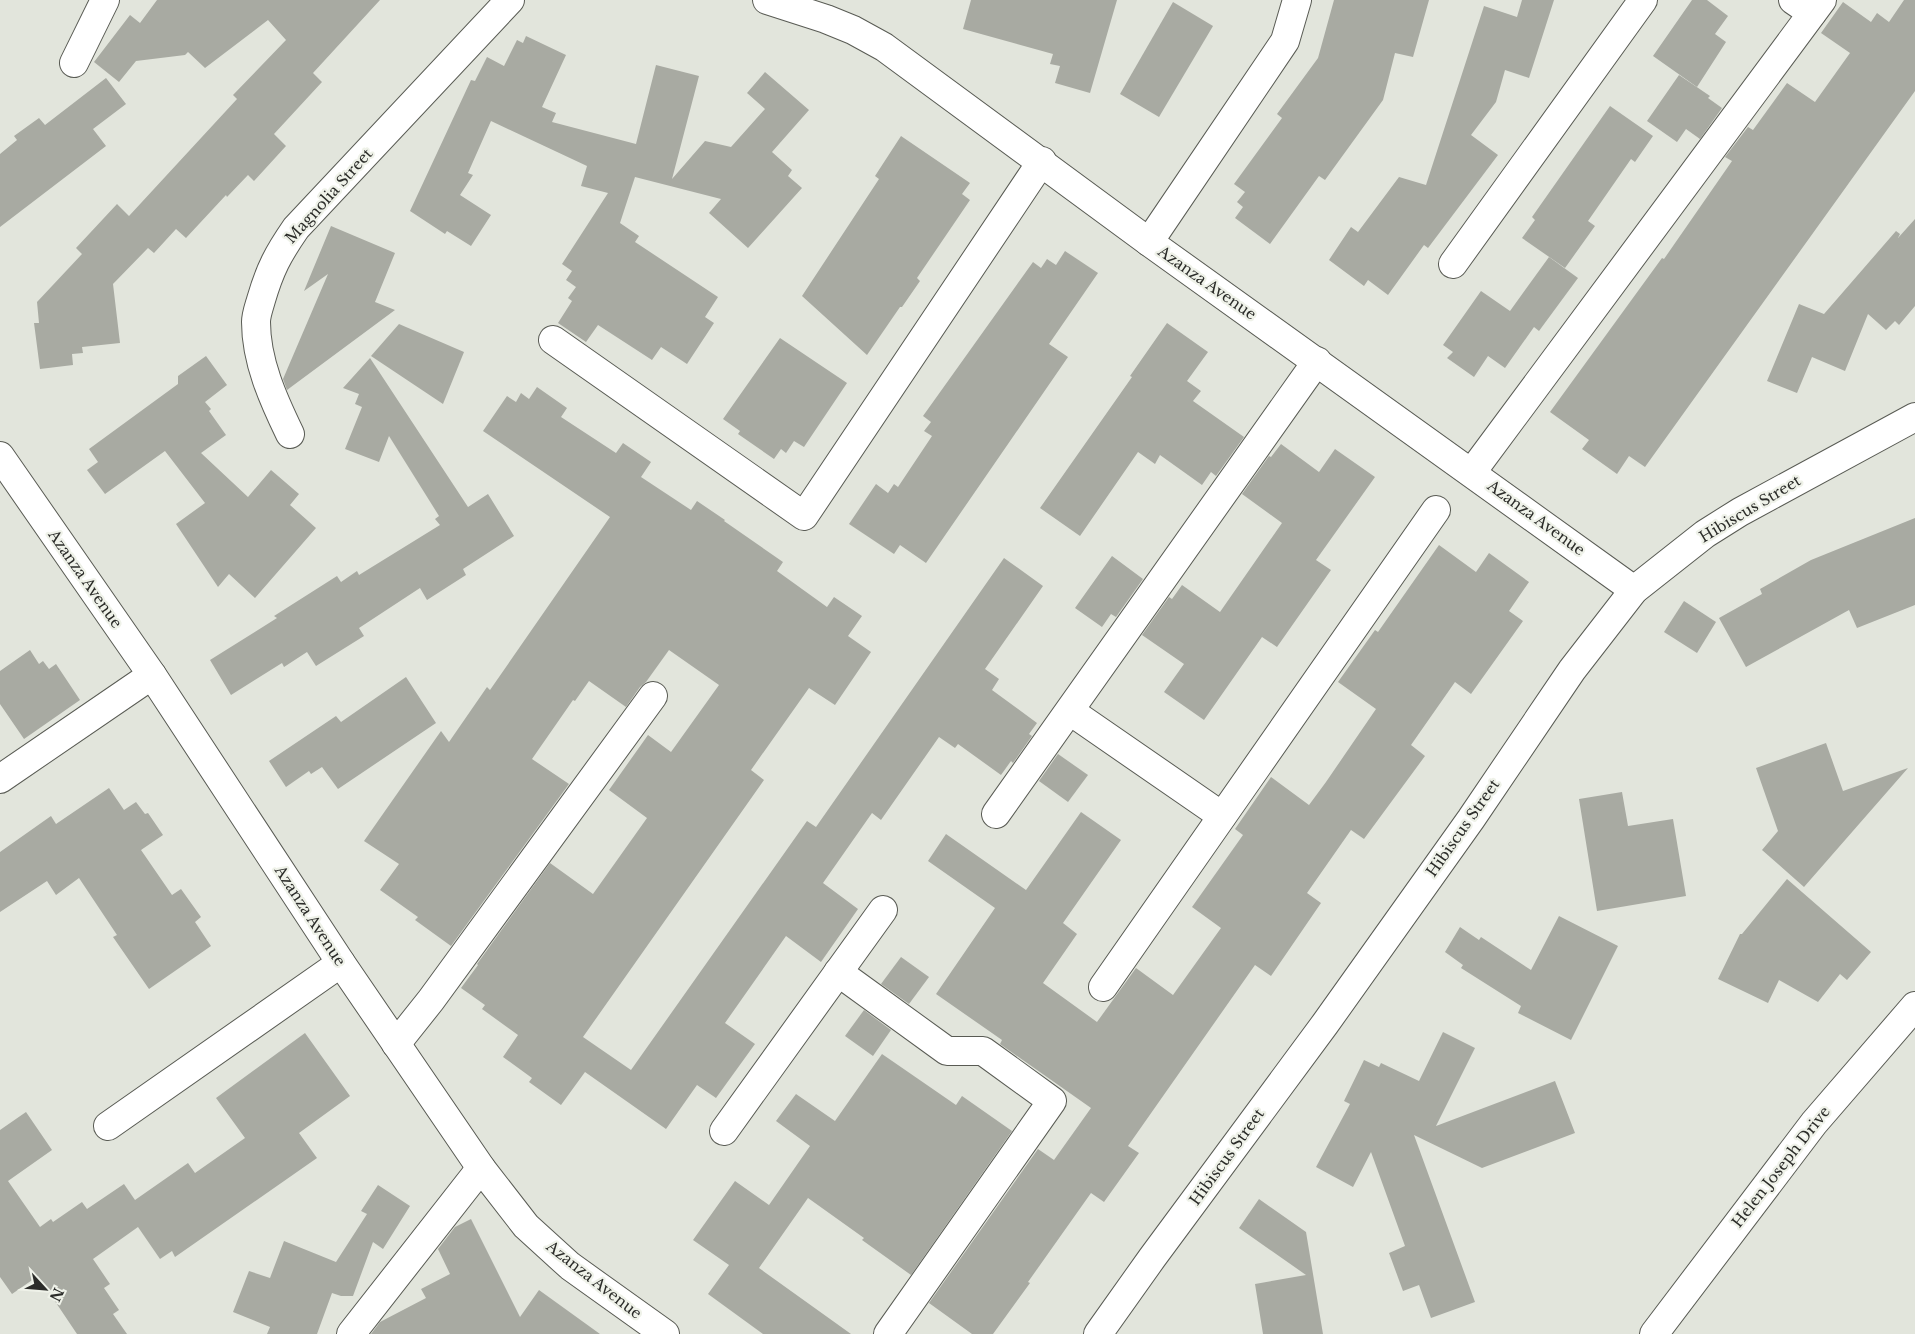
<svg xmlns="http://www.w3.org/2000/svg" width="1915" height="1334" viewBox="0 0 1915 1334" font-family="'Libre Baskerville',serif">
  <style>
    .building { fill: #a8aaa2 }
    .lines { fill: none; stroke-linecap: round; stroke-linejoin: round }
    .minor-casing { stroke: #595b54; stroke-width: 30 }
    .minor { stroke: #fff; stroke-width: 28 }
    .labels { text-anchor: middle; stroke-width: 4.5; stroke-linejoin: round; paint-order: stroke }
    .street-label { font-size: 15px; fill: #2b2c29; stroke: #eff2e9 }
  </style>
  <rect width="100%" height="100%" fill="#e2e5dc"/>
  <g class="building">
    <polygon points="157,0 380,0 313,73 322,82 274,134 286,146 254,181 248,175 227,197 226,195 186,238 176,229 154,253 148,248 113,284 120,343 82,347 83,353 72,354 73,365 40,369 34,323 39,323 37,302 82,254 76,248 117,204 129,216 237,99 233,95 286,40 268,20 205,68 188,52 185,55 136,61 119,82 94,62 130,15 140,23"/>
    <polygon points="971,0 1117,0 1090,93 1055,83 1060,66 1050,64 1053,54 963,29"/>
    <polygon points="1334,0 1429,0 1413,57 1395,53 1383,100 1325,180 1319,176 1270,244 1235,218 1243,207 1237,202 1245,192 1234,184 1282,118 1277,114 1318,58"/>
    <polygon points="1522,0 1554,0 1529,78 1505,70 1496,102 1471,135 1498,155 1428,248 1424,245 1388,295 1368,280 1364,286 1329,260 1351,227 1358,232 1399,177 1426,185 1484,6 1517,17"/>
    <polygon points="1692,0 1707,0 1728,16 1715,34 1726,42 1697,87 1653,56"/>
    <polygon points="1904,0 1915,0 1915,91 1645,467 1629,456 1617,474 1582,449 1589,440 1550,412 1662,258 1664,259 1732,161 1725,157 1748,127 1753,130 1787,83 1815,102 1850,53 1821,33 1843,2 1871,22 1877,13 1889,22"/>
    <polygon points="1173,2 1213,26 1159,117 1120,94"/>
    <polygon points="526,36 566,55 542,107 556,113 552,122 636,144 656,65 699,76 672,179 705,141 731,147 765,109 747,93 765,72 809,110 772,152 792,170 788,176 802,188 748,248 709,213 721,199 635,177 620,223 639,236 635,242 718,297 705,317 714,323 687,364 661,347 652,360 598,325 586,342 558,323 572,301 568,298 576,287 566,280 572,271 562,264 608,193 581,186 587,166 491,121 468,173 473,175 460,195 491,215 471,246 447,231 445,234 410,211 471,80 475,81 487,57 504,66 517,40 523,43"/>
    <polygon points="1679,75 1710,96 1708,98 1722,108 1700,139 1686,129 1677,142 1647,121"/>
    <polygon points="106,78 126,104 93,129 106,146 0,227 0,154 17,140 14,136 39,118 45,125"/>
    <polygon points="1610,106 1653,136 1635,162 1631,159 1588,221 1595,226 1565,268 1522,238 1535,220 1532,217"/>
    <polygon points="901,136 970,183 962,194 970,200 917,278 920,281 902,307 900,307 867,355 802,296 879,179 875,176"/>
    <polygon points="1915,219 1915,306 1899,325 1895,321 1886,330 1868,314 1845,371 1812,357 1797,393 1767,381 1799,304 1824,314 1896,231 1900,234 1898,238"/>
    <polygon points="331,226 395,253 375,302 395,310 287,390 283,379 328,274 304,291"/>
    <polygon points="1065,251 1098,273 1049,344 1068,357 926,563 900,545 894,554 849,524 876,484 888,493 894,484 898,487 932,436 924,431 931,422 923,416 1033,262 1041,268 1047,259 1056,265"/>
    <polygon points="1549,257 1578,278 1539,331 1534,327 1505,368 1488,356 1474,377 1447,358 1453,352 1443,345 1481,291 1510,311"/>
    <polygon points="1167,323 1208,352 1187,381 1201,391 1193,401 1244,437 1216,476 1211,472 1202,485 1160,455 1155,464 1138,452 1080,536 1040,508 1132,377 1130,376"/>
    <polygon points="399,324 464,352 443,404 371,356"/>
    <polygon points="780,338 847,383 804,447 794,441 786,453 781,449 774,459 738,434 740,431 723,419"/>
    <polygon points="206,356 227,385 205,402 211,409 209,411 226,435 201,453 248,497 271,470 299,494 290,505 316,528 255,598 229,574 218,587 176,524 205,503 165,451 105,494 87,470 98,462 89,449 178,384 178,376"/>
    <polygon points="370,358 468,507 488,494 514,536 463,569 466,575 427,600 420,588 359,628 364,636 316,666 307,652 284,667 282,663 231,695 210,660 277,618 274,616 337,576 341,582 357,571 359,575 440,525 435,519 439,516 389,436 379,462 345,449 362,407 355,404 359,394 343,388"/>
    <polygon points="537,387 567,408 561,417 616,453 623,443 651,462 641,477 691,510 697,501 725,520 724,521 783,562 777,571 827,607 834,597 862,616 848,636 871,652 835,705 809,688 751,770 764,780 583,1037 631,1070 807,821 816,827 1004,558 1043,586 985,669 999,679 992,690 1037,723 1029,734 1032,736 1013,763 1011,761 1001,775 958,744 955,748 939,737 881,820 872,813 823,883 858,909 821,962 786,936 725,1023 755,1044 716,1098 697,1085 666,1129 585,1072 561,1105 529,1082 532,1078 503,1057 518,1035 482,1009 485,1005 461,988 478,965 477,964 550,863 593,894 647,818 609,790 648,735 671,752 719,685 669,650 646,682 640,687 626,707 589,681 575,701 573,700 532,759 569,784 451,946 415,920 418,917 380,890 399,864 364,841 441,731 449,742 487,687 490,690 610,517 483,431 507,396 516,402 521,393 529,399"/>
    <polygon points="1281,444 1319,472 1335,449 1375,477 1316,560 1331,570 1277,647 1262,637 1204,720 1164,692 1184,664 1142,635 1169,597 1172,599 1182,585 1220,612 1282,523 1242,494 1269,456 1271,457"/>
    <polygon points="1915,518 1915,605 1857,628 1849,610 1746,667 1719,618 1762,594 1760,589 1811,560"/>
    <polygon points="1439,545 1476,572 1489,553 1529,582 1509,611 1523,621 1471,694 1455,682 1411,745 1425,756 1364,839 1351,830 1307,893 1321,903 1271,976 1255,965 1128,1146 1139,1153 1104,1202 1091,1193 1028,1282 1030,1283 993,1334 972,1334 929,1303 1038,1149 1054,1160 1091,1108 1000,1044 1002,1040 936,994 995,908 928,861 946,834 1026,890 1081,812 1121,840 1063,923 1077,934 1043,983 1097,1022 1136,968 1173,995 1221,928 1192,907 1243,835 1235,829 1271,777 1309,805 1326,782 1376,709 1338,682 1375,630 1378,632"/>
    <polygon points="1112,556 1143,579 1116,617 1111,614 1102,627 1075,608"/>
    <polygon points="1684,601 1716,622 1697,653 1664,632"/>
    <polygon points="30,650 39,664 43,661 49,669 56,664 80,700 24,739 0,704 0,671"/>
    <polygon points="406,677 436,723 338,789 322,767 311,774 309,771 286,787 269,761 336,716 341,722"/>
    <polygon points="1826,743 1843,791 1908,768 1804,887 1762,850 1778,831 1756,768"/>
    <polygon points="1058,754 1088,775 1068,802 1039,781"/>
    <polygon points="109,788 124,810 136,802 145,814 148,813 163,835 141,850 172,895 181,889 201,917 195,922 211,946 149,989 113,937 117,935 79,878 56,895 47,881 0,912 0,852 51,816 56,824"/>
    <polygon points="1622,792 1628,826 1673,819 1686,896 1597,911 1579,799"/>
    <polygon points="1787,879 1871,952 1847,980 1840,974 1818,1002 1779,980 1768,1003 1718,979 1740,934 1742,934"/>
    <polygon points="1559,916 1618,946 1571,1040 1518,1013 1521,1006 1461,968 1463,965 1445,952 1460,927 1479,940 1481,937 1531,970"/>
    <polygon points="901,957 929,977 909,1004 881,984"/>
    <polygon points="864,1010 891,1030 873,1056 845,1036"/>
    <polygon points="1443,1032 1475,1048 1436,1126 1555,1081 1575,1133 1482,1168 1414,1135 1475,1302 1431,1318 1419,1285 1403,1291 1389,1253 1405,1246 1371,1152 1353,1187 1316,1167 1350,1104 1344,1101 1364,1060 1379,1067 1381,1063 1419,1081"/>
    <polygon points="305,1033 350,1096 299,1133 317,1158 175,1257 172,1251 160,1259 138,1227 93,1259 110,1284 104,1288 119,1310 113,1314 127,1334 77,1334 38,1276 12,1294 0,1277 0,1130 26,1112 52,1150 8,1181 40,1227 51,1219 53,1222 82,1202 87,1209 124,1184 135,1200 188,1163 195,1173 245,1138 216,1098"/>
    <polygon points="882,1054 956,1105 962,1096 1012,1131 911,1275 862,1240 864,1238 808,1198 759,1268 851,1334 763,1334 708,1294 729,1265 693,1240 735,1181 769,1205 810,1146 776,1121 796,1094 835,1121"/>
    <polygon points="378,1185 410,1206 383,1249 373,1242 353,1296 341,1296 332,1293 317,1334 267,1334 270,1327 233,1312 249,1271 270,1278 284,1241 336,1262 367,1214 361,1211"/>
    <polygon points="1259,1199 1306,1232 1323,1334 1263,1334 1255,1284 1306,1275 1239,1228"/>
    <polygon points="471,1219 520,1317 539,1290 600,1334 371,1334 380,1322 426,1298 421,1289 450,1274 438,1249 455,1227"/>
  </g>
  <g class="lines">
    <defs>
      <g id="minor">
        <polyline points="767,0 826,19 853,30 884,47 1149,242 1634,590"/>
        <polyline points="1793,0 1812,13"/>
        <polyline points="74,63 105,0"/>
        <polyline points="1149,242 1285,41 1297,0"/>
        <polyline points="1453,264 1643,0"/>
        <polyline points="553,340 804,516 1042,161"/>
        <path d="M 290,434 C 273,399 256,361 256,322 C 256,315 259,307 261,300 C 270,269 278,254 296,228 L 510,0"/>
        <polyline points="0,456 152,675 341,963 481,1168 526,1226 570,1266 665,1334"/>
        <polyline points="1472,472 1822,0"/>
        <polyline points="1070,711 1222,816"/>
        <polyline points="0,779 152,675"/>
        <polyline points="996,814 1317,361"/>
        <polyline points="838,972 947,1051 983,1051 1052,1101 888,1334"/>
        <polyline points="1103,987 1436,510"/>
        <polyline points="396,1044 431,1000 653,696"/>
        <polyline points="108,1126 341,963"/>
        <polyline points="724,1131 883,910"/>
        <polyline points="351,1334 481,1168"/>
        <polyline points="1098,1334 1152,1258 1325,1024 1471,819 1572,670 1634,590 1705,534 1740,512 1915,417"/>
        <polyline points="1654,1334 1814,1123 1915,1006"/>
      </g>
    </defs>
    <use href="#minor" class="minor-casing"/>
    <use href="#minor" class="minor"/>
  </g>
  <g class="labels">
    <g class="street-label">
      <text transform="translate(329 196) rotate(-48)" y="5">Magnolia Street</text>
      <text transform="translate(1207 283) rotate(35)" y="5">Azanza Avenue</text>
      <text transform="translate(1750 509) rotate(-31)" y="5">Hibiscus Street</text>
      <text transform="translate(1536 518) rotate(36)" y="5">Azanza Avenue</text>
      <text transform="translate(85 579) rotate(55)" y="5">Azanza Avenue</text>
      <text transform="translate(1463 828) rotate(-55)" y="5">Hibiscus Street</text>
      <text transform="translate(310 916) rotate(57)" y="5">Azanza Avenue</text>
      <text transform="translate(1227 1157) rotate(-54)" y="5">Hibiscus Street</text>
      <text transform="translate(1781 1167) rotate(-52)" y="5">Helen Joseph Drive</text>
      <text transform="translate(594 1280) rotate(38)" y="5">Azanza Avenue</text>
    </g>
  </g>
  <g transform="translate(45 1289) rotate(116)" stroke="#eff2e9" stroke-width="4" paint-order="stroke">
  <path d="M0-4L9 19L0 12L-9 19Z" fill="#2b2c29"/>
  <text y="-8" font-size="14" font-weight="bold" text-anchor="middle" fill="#2b2c29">N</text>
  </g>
</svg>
